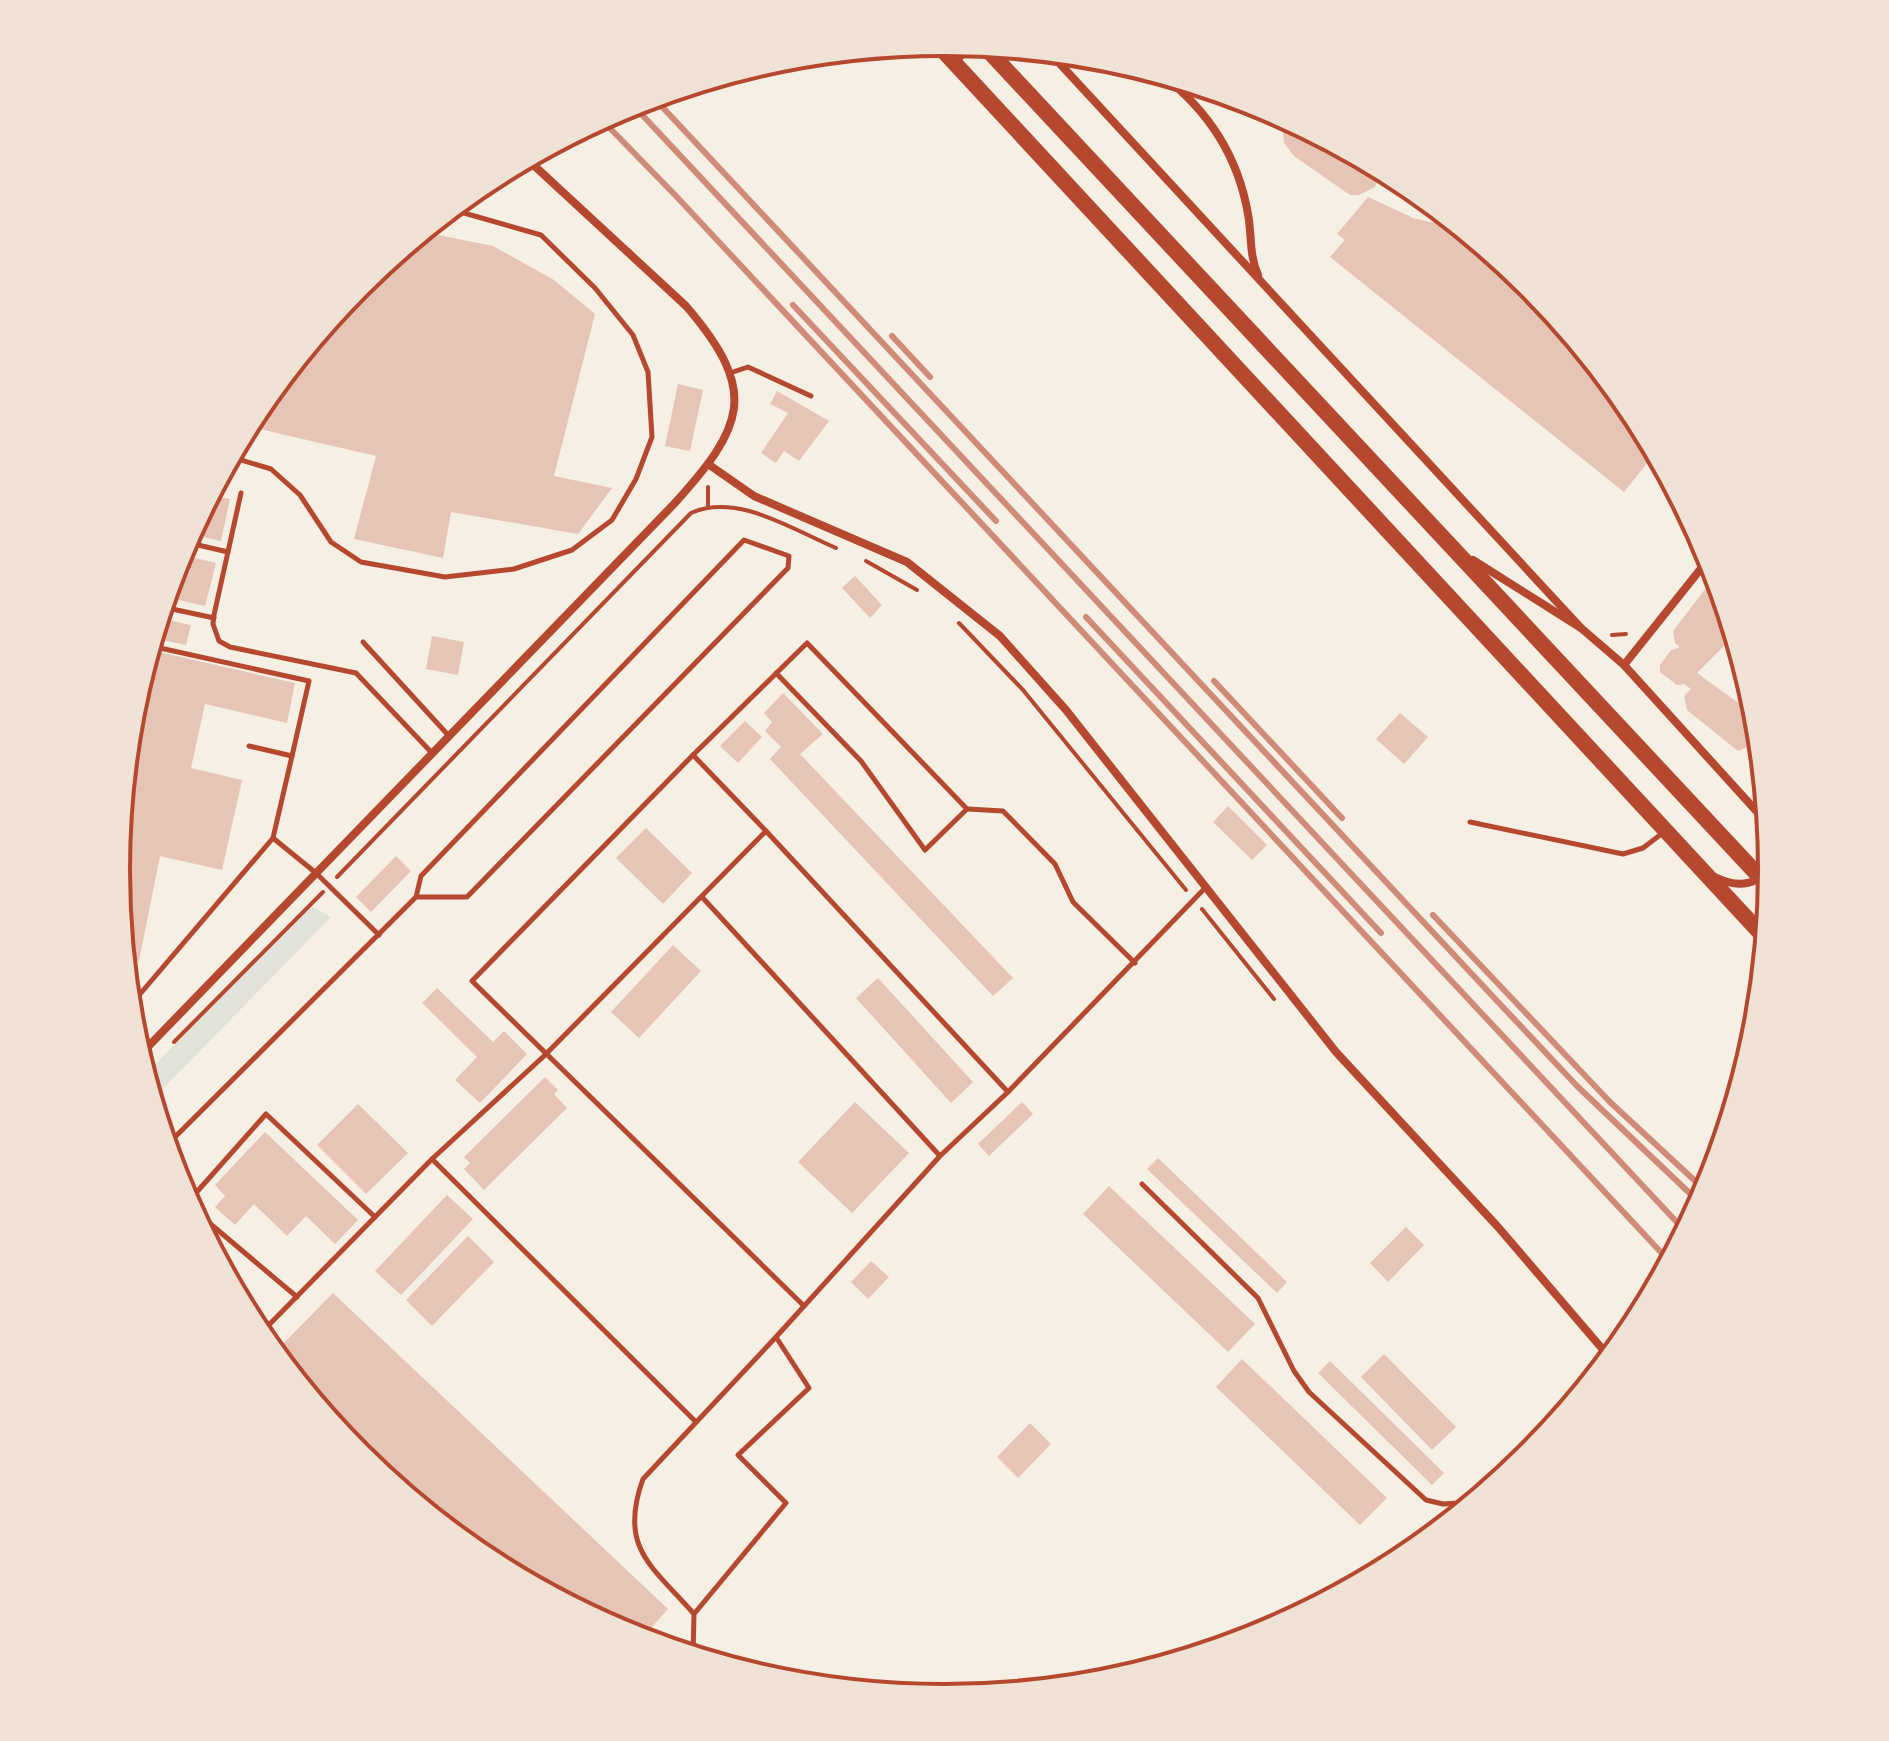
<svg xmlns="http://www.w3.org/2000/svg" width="1889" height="1741" viewBox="0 0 1889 1741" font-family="'Exo 2',sans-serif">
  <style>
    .green { fill: #e2e4dc }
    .building { fill: #e6c5b7 }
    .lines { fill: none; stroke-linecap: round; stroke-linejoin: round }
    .path { stroke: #b5482f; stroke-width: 4 }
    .service { stroke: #b5482f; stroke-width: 5 }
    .minor { stroke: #b5482f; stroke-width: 8 }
    .primary { stroke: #b5482f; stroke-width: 16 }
    .rail { stroke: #cf8b77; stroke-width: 6 }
    .rim { fill: none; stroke: #b5482f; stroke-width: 4 }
  </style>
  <rect width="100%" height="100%" fill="#f6efe4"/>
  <polygon class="green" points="310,906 331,917 152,1100 145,1075"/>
  <g class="building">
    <polygon points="1288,119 1381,169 1375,187 1359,195 1350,195 1294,156 1284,143 1283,133"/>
    <polygon points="1368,197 1413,218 1462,229 1531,285 1634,411 1656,452 1624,492 1330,257 1345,240 1337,234"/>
    <polygon points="423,232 493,246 554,280 595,314 554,476 612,488 578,534 451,512 443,558 354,539 376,456 247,426 256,410 359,284"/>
    <polygon points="678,384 703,390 690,451 665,446"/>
    <polygon points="777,391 829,421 799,461 784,451 776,463 761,453 788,413 770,404"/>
    <polygon points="210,495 230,499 221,541 189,534"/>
    <polygon points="179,554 216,563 205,606 166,597"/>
    <polygon points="855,576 882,605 870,618 842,588"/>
    <polygon points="1719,583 1735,635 1697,673 1755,715 1761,745 1758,742 1738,751 1687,710 1684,696 1691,689 1684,684 1677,685 1660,672 1660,665 1671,650 1680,647 1675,643 1673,631 1709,584"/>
    <polygon points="159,618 191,625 186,645 153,638"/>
    <polygon points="432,636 464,642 458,675 426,669"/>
    <polygon points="150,650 295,683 287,723 205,704 191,768 242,780 222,870 160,856 139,961 125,958 116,870 132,708"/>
    <polygon points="783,693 823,734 800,754 1013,978 993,996 770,759 781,747 765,731 772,722 764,713"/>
    <polygon points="1400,713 1428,737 1404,764 1376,739"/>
    <polygon points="745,721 762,737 738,763 720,746"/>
    <polygon points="1228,806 1267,845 1252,860 1213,822"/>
    <polygon points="646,828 692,873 663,904 616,858"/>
    <polygon points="396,856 411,871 371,912 356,897"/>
    <polygon points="673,945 701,971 639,1038 611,1012"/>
    <polygon points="878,978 973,1082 951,1103 856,998"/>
    <polygon points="437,988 493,1042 504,1031 527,1054 480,1103 455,1080 477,1057 422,1003"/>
    <polygon points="545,1077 558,1090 554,1094 567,1108 484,1190 464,1169 470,1163 464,1157"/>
    <polygon points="855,1102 909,1153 852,1213 798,1162"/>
    <polygon points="1022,1102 1033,1114 989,1156 978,1144"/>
    <polygon points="358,1104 408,1153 366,1194 317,1145"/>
    <polygon points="265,1132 358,1220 335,1244 306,1216 287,1236 254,1204 235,1225 215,1207 225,1196 215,1185"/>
    <polygon points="1158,1158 1287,1282 1277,1293 1147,1169"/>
    <polygon points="1109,1186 1255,1324 1228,1352 1083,1214"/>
    <polygon points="447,1195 473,1219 401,1295 375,1271"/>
    <polygon points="1406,1227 1424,1245 1388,1282 1370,1263"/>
    <polygon points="468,1236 494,1262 432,1326 406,1300"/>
    <polygon points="871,1261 889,1277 868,1299 851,1282"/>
    <polygon points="333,1293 668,1609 640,1640 484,1559 358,1456 274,1353"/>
    <polygon points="1384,1354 1456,1427 1432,1450 1361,1377"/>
    <polygon points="1242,1359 1387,1498 1360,1525 1216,1387"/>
    <polygon points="1330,1361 1444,1473 1432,1485 1318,1373"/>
    <polygon points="1030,1423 1051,1444 1018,1478 997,1457"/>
  </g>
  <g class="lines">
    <g class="path">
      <polyline points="708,487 708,505"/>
      <polyline points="866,561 917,590"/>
      <polyline points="959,623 1023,690 1186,890"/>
      <polyline points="1612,635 1626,634"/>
      <path d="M 337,877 L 691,513 C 737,492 793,530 836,548"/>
      <polyline points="1202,909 1274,999"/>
      <polyline points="174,1042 323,892"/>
    </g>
    <g class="service">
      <polyline points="730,373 748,367 811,396"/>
      <polyline points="231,457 271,469 300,495 331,542 361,562 445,577 514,569 572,550 612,520 636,479 652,437 648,372 633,335 595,288 541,235 450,209"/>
      <polyline points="241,493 214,615 213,624 219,641 230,647 356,673 432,753"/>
      <polyline points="185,542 228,552"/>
      <polyline points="163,607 214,618"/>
      <polyline points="363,642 449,736"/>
      <polyline points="151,646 309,681 292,756 249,746"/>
      <polyline points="693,755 472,981 804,1306"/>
      <polyline points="292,756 273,838 316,873 379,935"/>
      <polyline points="968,809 1003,811 1055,864 1073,902 1135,963"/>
      <polyline points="1470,822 1623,854 1643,848 1664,832"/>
      <polyline points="766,831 693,755 807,643 967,809 925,850 861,761 776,673"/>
      <polyline points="702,897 940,1156"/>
      <polyline points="129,1007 273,838"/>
      <polyline points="166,1146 416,897 421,876 744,540 789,556 788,568 467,897 416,897"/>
      <polyline points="432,1159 696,1422"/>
      <polyline points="1142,1184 1258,1298 1294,1371 1309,1392 1426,1500 1443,1504 1475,1502"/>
      <polyline points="187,1203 266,1114 375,1217"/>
      <polyline points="188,1205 297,1297"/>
      <polyline points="259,1335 432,1159 544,1056 766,831 1008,1092"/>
      <polyline points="776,1337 940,1156 1008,1092 1206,887"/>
      <path d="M 693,1656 L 694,1614 L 786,1503 L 738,1455 L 809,1388 L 776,1337 L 643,1479 C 618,1548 652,1566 694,1614"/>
    </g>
    <g class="minor">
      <polyline points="1049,52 1581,628"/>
      <polyline points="954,62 972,45"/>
      <path d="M 1162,75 C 1209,111 1238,156 1248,214 C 1252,235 1249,255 1258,275"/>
      <polyline points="708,464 754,496 907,562 1000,636 1066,710 1336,1052 1498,1227 1611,1359"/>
      <polyline points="1473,560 1581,628 1624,665 1769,825"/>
      <polyline points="1624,665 1711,556"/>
      <path d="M 1715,877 C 1739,889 1760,886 1772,861"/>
      <path d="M 139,1056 L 673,505 C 744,427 760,392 686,306 L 527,159"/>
    </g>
    <g class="primary">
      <polyline points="936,43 1766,939"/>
      <polyline points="984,46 1771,889"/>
    </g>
    <g class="rail">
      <polyline points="653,97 1499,1003 1577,1086 1701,1204"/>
      <polyline points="632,104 1686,1232"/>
      <polyline points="601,119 676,196 1670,1262"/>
      <polyline points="793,305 996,521"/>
      <polyline points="892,336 930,377"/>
      <polyline points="1086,617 1381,933"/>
      <polyline points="1214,681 1342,818"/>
      <polyline points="1433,915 1610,1102 1707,1192"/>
    </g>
  </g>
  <path d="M0 0H1889V1741H0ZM130 870a814 814 0 1 1 1628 0a814 814 0 1 1-1628 0Z" fill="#f1e2d6" fill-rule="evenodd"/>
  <path class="rim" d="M130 870a814 814 0 1 1 1628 0a814 814 0 1 1-1628 0Z"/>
</svg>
